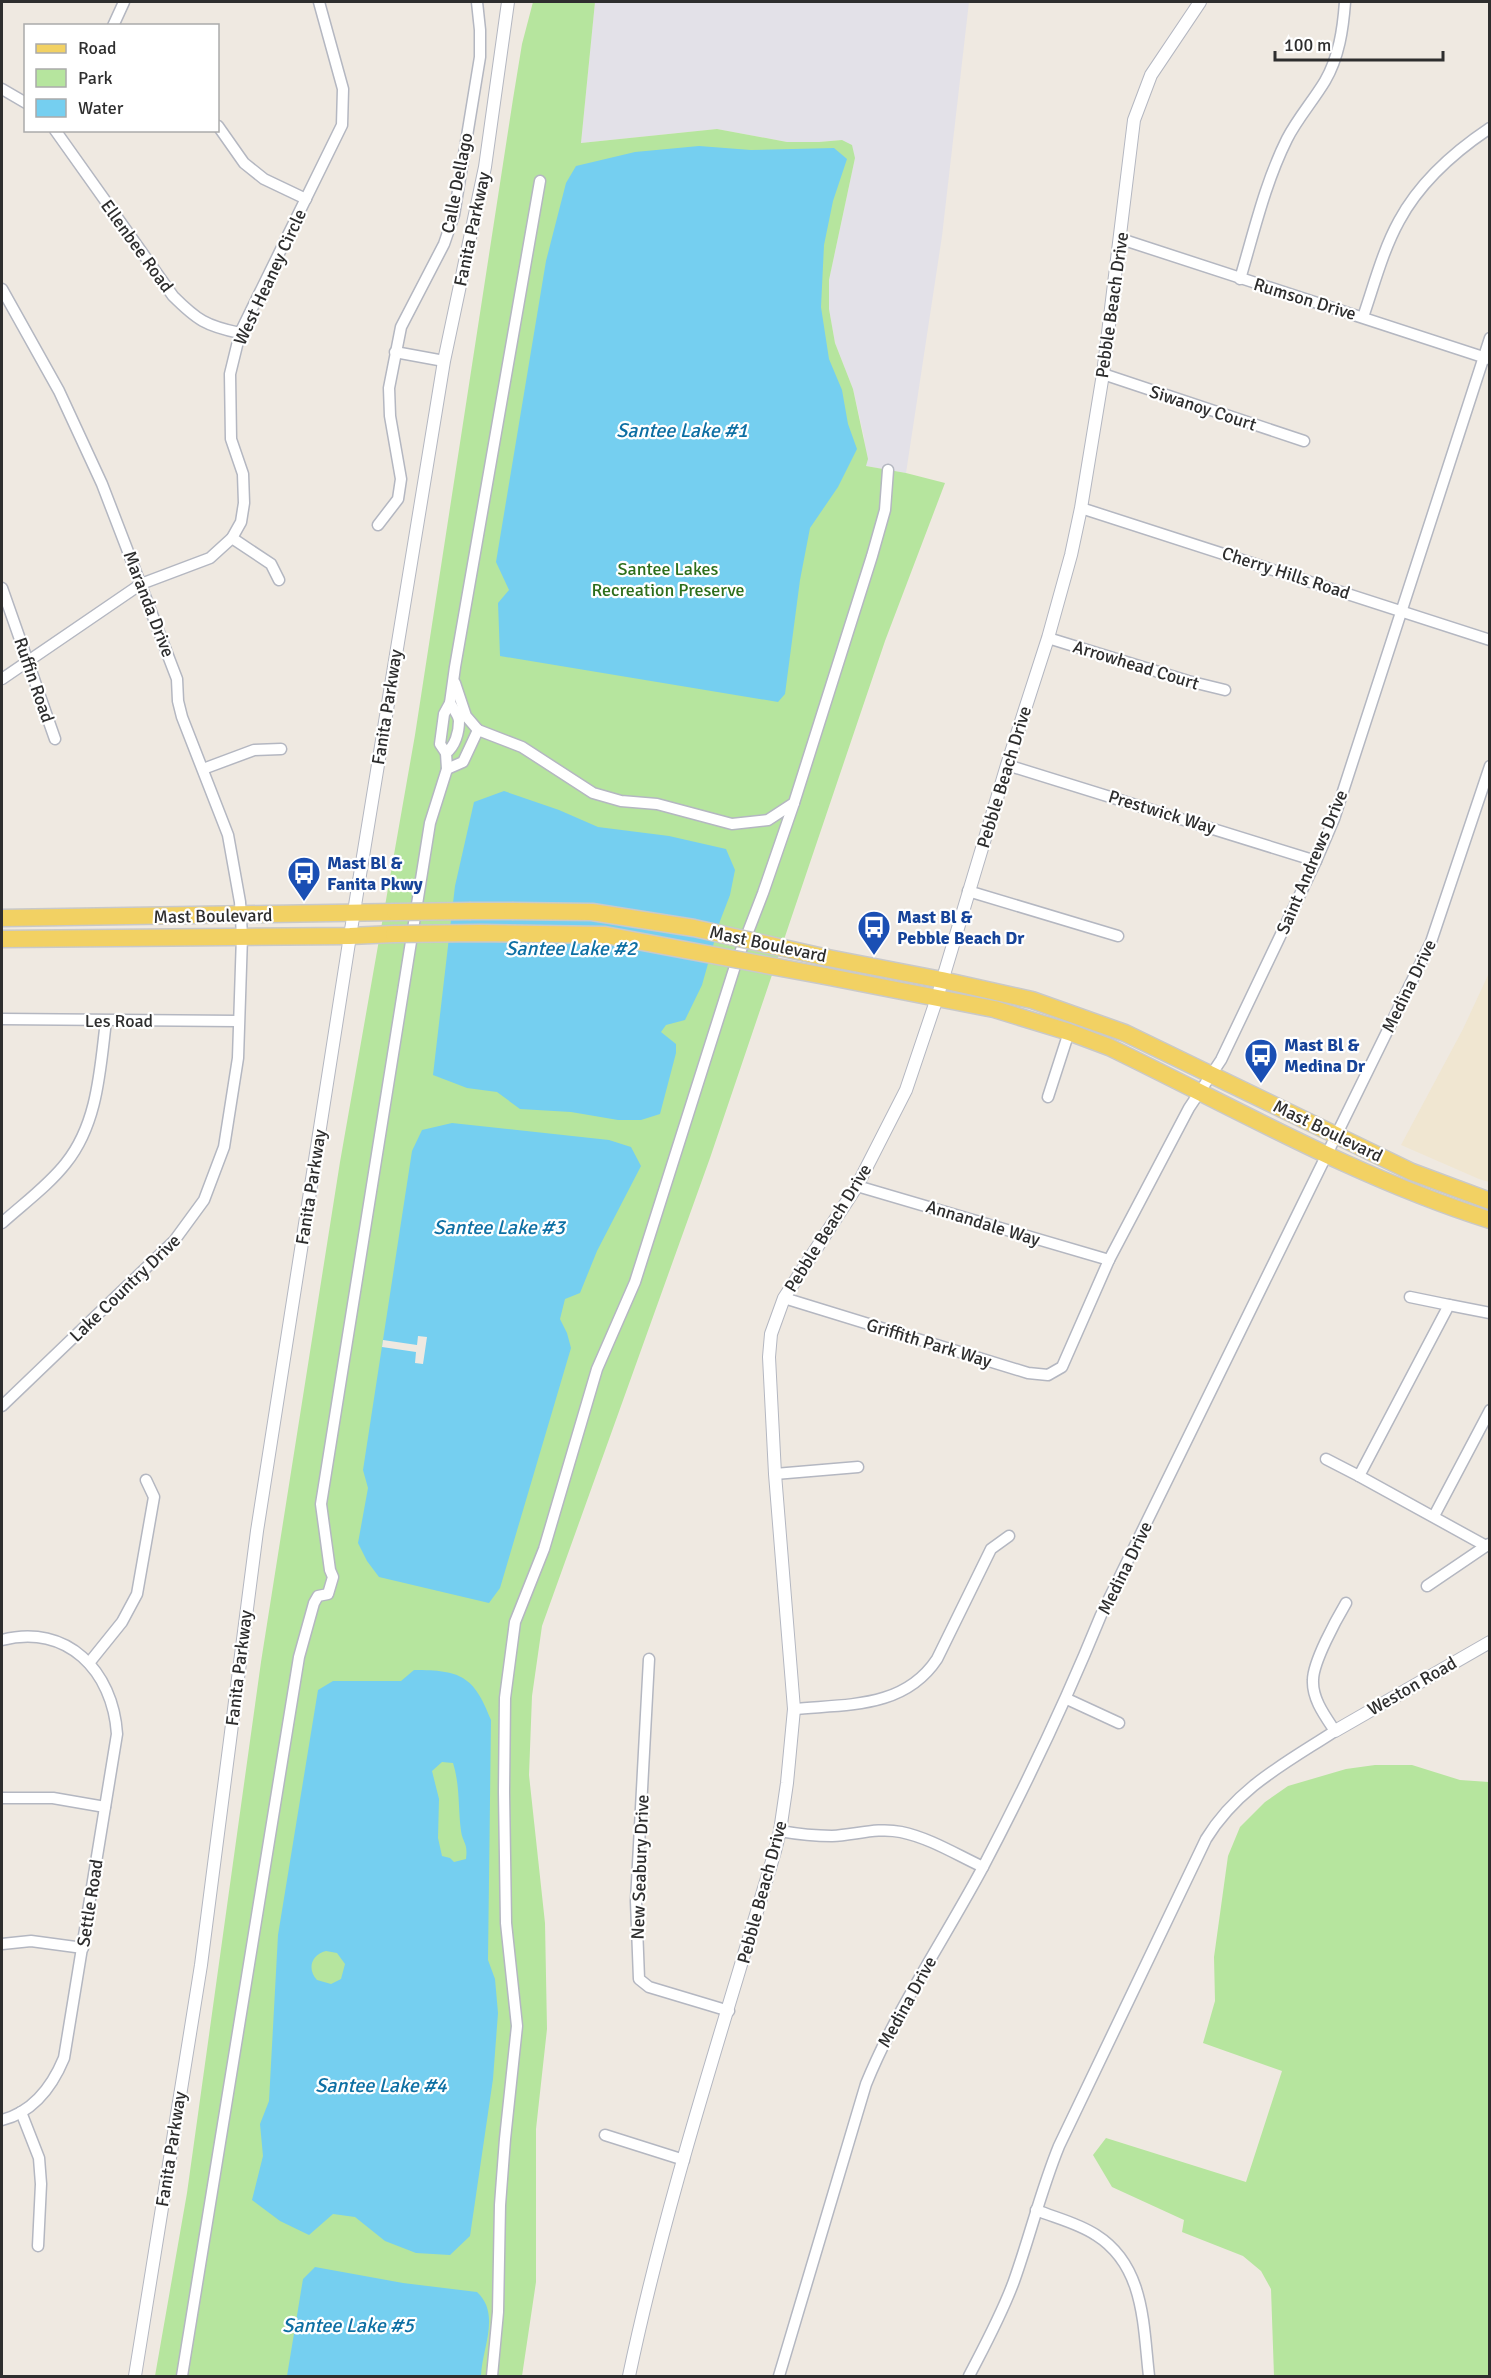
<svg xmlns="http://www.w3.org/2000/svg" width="1491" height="2378" viewBox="0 0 1491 2378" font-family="Signika,sans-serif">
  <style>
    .industrial { fill: #e3e1e8 }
    .education { fill: #f0e6d1 }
    .green { fill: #b6e59e }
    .water { fill: #75cff0; fill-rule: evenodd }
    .pier { fill: #efe9e1 }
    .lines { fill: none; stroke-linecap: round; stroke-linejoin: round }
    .minor-casing { stroke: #b4b7c1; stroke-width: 13 }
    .tertiary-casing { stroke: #b4b7c1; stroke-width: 14 }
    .primary-casing { stroke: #c9c9c9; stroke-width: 19 }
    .minor { stroke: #fff; stroke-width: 10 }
    .tertiary { stroke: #fff; stroke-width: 12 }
    .primary { stroke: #f2d163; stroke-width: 16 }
    .primary-bridge-casing { stroke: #c9c9c9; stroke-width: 19; stroke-linecap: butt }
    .primary-bridge { stroke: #f2d163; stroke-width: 16 }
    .labels { text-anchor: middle; stroke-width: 4.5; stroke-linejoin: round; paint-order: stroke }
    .street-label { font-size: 18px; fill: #2e2e2e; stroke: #fff }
    .park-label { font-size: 18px; fill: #2c6e1b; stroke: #fff }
    .transit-label { font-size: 18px; font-weight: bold; fill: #164399; stroke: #fff; text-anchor: start }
    .water-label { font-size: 20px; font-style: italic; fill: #0d6fa3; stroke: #fff }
  </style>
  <rect width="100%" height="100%" fill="#efe9e1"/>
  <polygon class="industrial" points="595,2 969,2 942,236 906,473 866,466 864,437 853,389 835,343 829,309 829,280 855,158 842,140 819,142 787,142 717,129 581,143"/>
  <polygon class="education" points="1489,973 1489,1182 1479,1179 1401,1145 1463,1029"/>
  <g class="green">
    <polygon points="533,2 595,2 581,143 717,129 787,142 819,142 842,140 852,145 855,158 829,280 829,309 835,343 853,389 868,459 866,466 906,473 945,483 885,641 710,1158 542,1626 532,1696 529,1775 545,1923 547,2029 536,2129 536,2282 522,2376 155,2376 187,2193 261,1662 340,1162 415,735 513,99 522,44"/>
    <polygon points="1375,1765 1412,1765 1460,1780 1489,1782 1489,2376 1274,2376 1271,2289 1261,2271 1243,2256 1182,2232 1184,2220 1112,2187 1093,2155 1106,2138 1246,2182 1282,2071 1203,2043 1215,2001 1214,1957 1228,1856 1240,1827 1265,1802 1288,1786 1346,1769"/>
  </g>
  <g class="water">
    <polygon points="699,146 751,150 834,148 847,159 833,201 824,245 821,307 829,359 842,390 848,424 857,449 838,487 810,528 800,580 785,694 778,702 500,656 498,603 509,590 496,562 546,261 566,183 576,166 635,152"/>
    <polygon points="504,791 559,810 598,827 669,836 726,849 735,870 730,895 720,921 702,985 685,1020 666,1025 661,1032 676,1044 676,1053 660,1114 641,1120 618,1120 571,1112 520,1109 497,1092 467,1088 433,1075 455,886 474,802"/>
    <polygon points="452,1123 609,1140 631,1147 641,1166 597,1251 580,1293 565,1299 560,1319 567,1333 571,1348 500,1588 489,1603 379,1577 367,1561 358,1543 368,1488 363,1470 412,1151 422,1130"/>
    <path d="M 414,1670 C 461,1670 474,1676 491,1720 L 488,1960 L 495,1979 L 498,2013 L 493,2079 L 470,2236 L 450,2255 L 416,2253 L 385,2241 L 355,2217 L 333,2214 L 309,2235 L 280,2221 L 252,2200 L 263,2156 L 260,2124 L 269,2101 L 278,1935 L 318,1690 L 333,1681 L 401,1681 ZM 442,1762 L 453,1763 C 460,1785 458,1808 461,1831 C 463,1844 468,1842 466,1859 L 454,1862 L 450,1858 L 442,1856 L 438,1838 L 439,1799 L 432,1771 ZM 326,1951 L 337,1953 L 345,1964 L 341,1979 L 331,1984 L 317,1980 C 307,1969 311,1955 326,1951 Z"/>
    <path d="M 315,2267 L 403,2283 L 477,2292 C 501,2314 482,2348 481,2376 L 287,2376 L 303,2279 Z"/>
  </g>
  <polygon class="pier" points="418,1336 427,1337 423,1364 415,1363 416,1352 382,1347 383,1340 417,1345"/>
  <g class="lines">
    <defs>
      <g id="minor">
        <polyline points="113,26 124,2"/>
        <polyline points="2,89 26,103"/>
        <polyline points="218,126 244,163 264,179 306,199"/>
        <path d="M 55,130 L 173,296 C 197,320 206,326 240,333"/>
        <polyline points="1121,239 1489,359"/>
        <path d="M 1240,279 C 1254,232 1265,183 1287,139 C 1297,119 1313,101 1325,81 C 1339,57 1343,29 1345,2"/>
        <polyline points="2,289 59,391 102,484 177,679 178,701 182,717 228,835 240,902 242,936 238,1058 224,1147 204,1200 174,1241 2,1406"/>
        <path d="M 1363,317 C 1374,285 1383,250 1399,221 C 1420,182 1454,152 1490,128"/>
        <polyline points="395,352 444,361"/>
        <polyline points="1103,374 1304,441"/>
        <polyline points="1081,508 1490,640"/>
        <polyline points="378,525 398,499 401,479 390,416 389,388 401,327 444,244 454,215 480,57 480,30 477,2"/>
        <polyline points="232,538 271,564 279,580"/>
        <polyline points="2,588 55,739"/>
        <polyline points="1048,638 1188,681 1225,690"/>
        <polyline points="2,679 141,584 210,558 232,538 241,522 244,503 243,474 231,439 230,374 240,333 342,125 343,89 319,2"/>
        <polyline points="455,683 466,716 478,730"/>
        <path d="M 446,753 C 455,746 459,733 459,721 C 459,716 453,708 450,703"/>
        <polyline points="1007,765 1316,861"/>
        <polyline points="203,769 254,750 281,749"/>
        <polyline points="447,769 463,762 478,730 522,747 593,793 621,801 657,804 732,824 768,820 794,803 872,556 885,510 888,470"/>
        <polyline points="968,891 1118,936"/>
        <polyline points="2,1019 237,1021"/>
        <polyline points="1048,1097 1069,1032"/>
        <polyline points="857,1186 1109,1260"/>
        <path d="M 2,1223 C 23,1204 49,1185 66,1163 C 98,1123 100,1069 106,1021"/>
        <polyline points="1410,1297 1449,1305"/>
        <polyline points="784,1298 1028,1373 1048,1375 1062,1367 1109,1260 1189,1108 1221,1060 1316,861 1334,819 1490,338"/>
        <polyline points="1326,1459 1359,1476"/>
        <polyline points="775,1474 858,1467"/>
        <polyline points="1434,1516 1490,1410"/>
        <polyline points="1486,1546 1359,1476 1449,1305 1490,1313"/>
        <polyline points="1427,1586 1489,1544"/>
        <path d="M 2,1640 C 67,1623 113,1671 117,1734 L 64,2058 C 52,2087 33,2112 2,2120"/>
        <polyline points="649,1659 636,1901 639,1979 649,1987 729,2011"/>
        <polyline points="89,1663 122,1622 137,1594 154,1497 146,1480"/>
        <polyline points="1067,1699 1119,1723"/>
        <path d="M 794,1709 C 846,1704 904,1709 937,1659 L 991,1549 L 1009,1536"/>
        <polyline points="2,1798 53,1798 105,1807"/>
        <path d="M 780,1831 C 797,1834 814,1836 832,1836 C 855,1835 878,1827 901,1832 C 930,1838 957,1855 983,1867"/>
        <polyline points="2,1944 31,1941 83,1948"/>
        <polyline points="21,2112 39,2158 41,2184 38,2246"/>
        <polyline points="605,2135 684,2160"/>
        <path d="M 1036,2210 C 1056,2218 1078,2223 1096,2235 C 1145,2266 1143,2325 1149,2376"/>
        <polyline points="182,2376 299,1657 314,1603 318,1596 328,1594 333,1577 330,1570 321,1504 430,823 447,769 446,753 440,744 444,714 450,703 455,667 540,181"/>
        <polyline points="492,2376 498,2312 500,2205 505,2139 517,2026 506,1923 504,1792 505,1698 515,1622 544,1549 597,1369 635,1282 736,963 763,893 794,803"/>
        <path d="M 779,2376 L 866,2084 C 897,2008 944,1940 983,1867 C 1026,1785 1066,1701 1101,1615 L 1431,942 L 1490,766"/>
        <path d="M 969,2376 C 985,2345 1002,2314 1014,2281 C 1030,2236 1041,2190 1059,2146 L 1206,1839 C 1238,1787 1286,1763 1335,1731 C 1325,1716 1312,1699 1313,1680 C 1313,1662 1336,1620 1346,1603"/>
      </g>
      <g id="tertiary">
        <polyline points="1335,1731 1490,1642"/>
        <polyline points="135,2376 201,1965 257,1531 350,936 444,361 485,167 508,2"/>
        <path d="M 629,2376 C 666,2199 724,2025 775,1851 L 780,1831 L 787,1783 L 794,1709 L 775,1474 L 769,1357 L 771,1334 L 784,1298 L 857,1186 L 906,1090 L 937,998 L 1007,765 L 1048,638 L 1071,555 L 1081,508 L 1103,374 L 1134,120 L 1151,75 L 1200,2"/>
      </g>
      <g id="primary">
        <polyline points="471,911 512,911"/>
        <polyline points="2,918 395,912"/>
        <polyline points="2,939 350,936 394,934"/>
        <polyline points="828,958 942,980 1032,1000 1125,1033 1412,1172 1490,1201"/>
        <path d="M 825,976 L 994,1009 L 1069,1032 L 1109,1047 C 1235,1108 1357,1178 1490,1220"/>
      </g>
    </defs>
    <use href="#minor" class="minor-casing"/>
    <use href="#tertiary" class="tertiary-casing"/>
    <use href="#primary" class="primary-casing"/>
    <use href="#minor" class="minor"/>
    <use href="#tertiary" class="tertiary"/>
    <use href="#primary" class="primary"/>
    <defs>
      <g id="primary-bridge">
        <polyline points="512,911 592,912 694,928 828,958"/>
        <polyline points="395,912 471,911"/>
        <polyline points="394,934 481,933 605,935 825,976"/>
      </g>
    </defs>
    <use href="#primary-bridge" class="primary-bridge-casing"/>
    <use href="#primary-bridge" class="primary-bridge"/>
  </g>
  <defs>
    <symbol id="bus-pin" viewBox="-11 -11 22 30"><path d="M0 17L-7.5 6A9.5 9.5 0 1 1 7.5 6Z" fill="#1a4fb4" stroke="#fff"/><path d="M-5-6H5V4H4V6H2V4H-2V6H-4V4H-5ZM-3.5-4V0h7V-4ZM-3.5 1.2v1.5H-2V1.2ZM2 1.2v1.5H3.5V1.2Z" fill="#fff"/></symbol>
  </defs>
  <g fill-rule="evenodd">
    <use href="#bus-pin" x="285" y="854" width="38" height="52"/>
    <use href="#bus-pin" x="855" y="908" width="38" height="52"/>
    <use href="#bus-pin" x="1242" y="1036" width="38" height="52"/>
  </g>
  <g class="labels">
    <g class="street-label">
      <text transform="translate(457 183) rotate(-79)" y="6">Calle Dellago</text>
      <text transform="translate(472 229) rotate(-78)" y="6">Fanita Parkway</text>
      <text transform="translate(137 246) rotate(54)" y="6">Ellenbee Road</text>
      <text transform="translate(270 277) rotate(-65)" y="6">West Heaney Circle</text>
      <text transform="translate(1305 299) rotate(17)" y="6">Rumson Drive</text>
      <text transform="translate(1112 305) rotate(-82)" y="6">Pebble Beach Drive</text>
      <text transform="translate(1203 408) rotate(18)" y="6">Siwanoy Court</text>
      <text transform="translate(1286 573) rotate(18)" y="6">Cherry Hills Road</text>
      <text transform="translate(149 604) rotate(69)" y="6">Maranda Drive</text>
      <text transform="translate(1136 665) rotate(17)" y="6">Arrowhead Court</text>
      <text transform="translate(34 680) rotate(71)" y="6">Ruffin Road</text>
      <text transform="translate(387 707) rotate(-81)" y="6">Fanita Parkway</text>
      <text transform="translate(1004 777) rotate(-73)" y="6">Pebble Beach Drive</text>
      <text transform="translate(1162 812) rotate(17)" y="6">Prestwick Way</text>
      <text transform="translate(1312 862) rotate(-67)" y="6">Saint Andrews Drive</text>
      <text transform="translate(213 916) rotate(-1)" y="6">Mast Boulevard</text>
      <text transform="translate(768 944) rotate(12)" y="6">Mast Boulevard</text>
      <text transform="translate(1409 986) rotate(-64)" y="6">Medina Drive</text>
      <text x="119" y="1027">Les Road</text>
      <text transform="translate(1328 1131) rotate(26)" y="6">Mast Boulevard</text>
      <text transform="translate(311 1187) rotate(-81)" y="6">Fanita Parkway</text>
      <text transform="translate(983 1223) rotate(17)" y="6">Annandale Way</text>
      <text transform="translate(828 1228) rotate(-58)" y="6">Pebble Beach Drive</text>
      <text transform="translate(125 1288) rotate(-44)" y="6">Lake Country Drive</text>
      <text transform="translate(929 1343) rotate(17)" y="6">Griffith Park Way</text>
      <text transform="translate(1125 1568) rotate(-64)" y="6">Medina Drive</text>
      <text transform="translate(239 1668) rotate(-83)" y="6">Fanita Parkway</text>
      <text transform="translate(1412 1686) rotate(-30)" y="6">Weston Road</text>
      <text transform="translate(640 1867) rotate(-88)" y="6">New Seabury Drive</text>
      <text transform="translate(762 1892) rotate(-75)" y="6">Pebble Beach Drive</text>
      <text transform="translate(90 1903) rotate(-81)" y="6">Settle Road</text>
      <text transform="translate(907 2002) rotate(-61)" y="6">Medina Drive</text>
      <text transform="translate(171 2149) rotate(-81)" y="6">Fanita Parkway</text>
    </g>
    <g class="park-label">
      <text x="668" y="575">Santee Lakes<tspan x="668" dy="21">Recreation Preserve</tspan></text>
    </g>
    <g class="transit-label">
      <text x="327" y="869">Mast Bl &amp;<tspan x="327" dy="21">Fanita Pkwy</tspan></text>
      <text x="897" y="923">Mast Bl &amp;<tspan x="897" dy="21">Pebble Beach Dr</tspan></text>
      <text x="1284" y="1051">Mast Bl &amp;<tspan x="1284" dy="21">Medina Dr</tspan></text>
    </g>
    <g class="water-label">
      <text x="682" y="437">Santee Lake #1</text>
      <text x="571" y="955">Santee Lake #2</text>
      <text x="499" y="1234">Santee Lake #3</text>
      <text x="381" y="2092">Santee Lake #4</text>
      <text x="348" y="2332">Santee Lake #5</text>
    </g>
  </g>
  <rect width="1491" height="2378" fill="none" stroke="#2e2e2e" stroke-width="6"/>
  <rect x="24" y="24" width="195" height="108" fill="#ffffff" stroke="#ababab" stroke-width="1.5"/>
  <rect x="36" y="44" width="30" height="9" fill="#f2d163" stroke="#ababab" stroke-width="1.5"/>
  <text x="78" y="54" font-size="18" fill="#2e2e2e">Road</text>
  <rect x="36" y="69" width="30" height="18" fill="#b6e59e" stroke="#ababab" stroke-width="1.5"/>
  <text x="78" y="84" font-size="18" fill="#2e2e2e">Park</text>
  <rect x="36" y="99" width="30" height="18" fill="#75cff0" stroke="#ababab" stroke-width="1.5"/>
  <text x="78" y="114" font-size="18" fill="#2e2e2e">Water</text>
  <path d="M1275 51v9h168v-9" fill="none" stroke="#2e2e2e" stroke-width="3"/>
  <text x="1284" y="51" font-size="18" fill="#2e2e2e" stroke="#ffffff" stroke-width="4.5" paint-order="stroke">100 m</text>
</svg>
